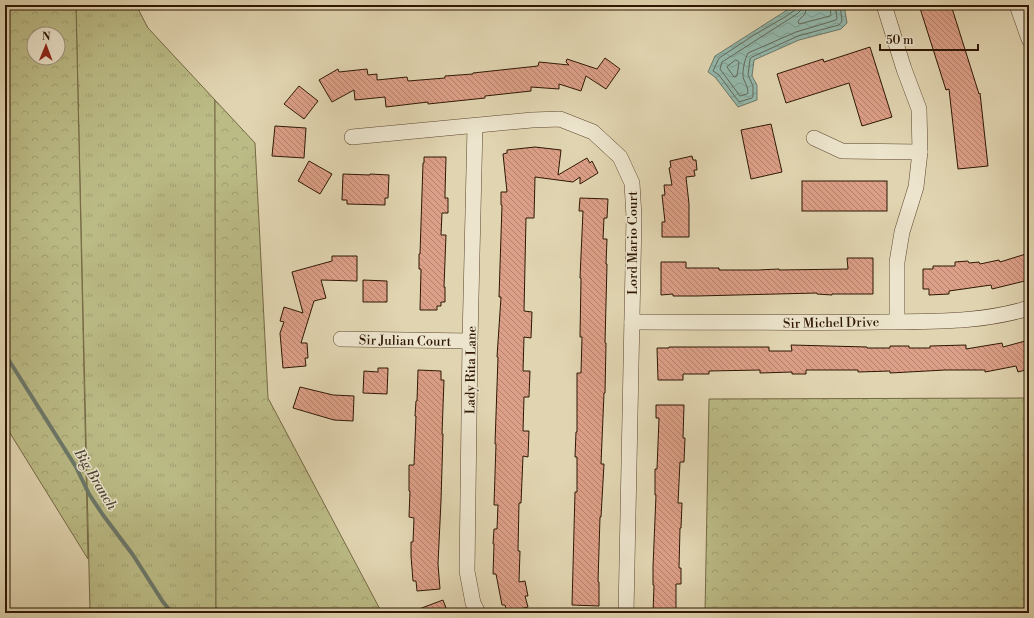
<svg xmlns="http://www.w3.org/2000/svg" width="1034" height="618" viewBox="0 0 1034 618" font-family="'Libre Bodoni',serif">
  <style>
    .grass { fill: url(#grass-tufts); stroke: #756945 }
    .forest { fill: url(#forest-crowns); stroke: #756945; fill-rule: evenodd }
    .water { fill: url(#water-waves); stroke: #6c7869 }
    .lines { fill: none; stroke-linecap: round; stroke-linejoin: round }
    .shore { stroke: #626858; stroke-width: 1 }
    .stream { stroke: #6c7869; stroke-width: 4 }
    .building { fill: url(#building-back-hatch); stroke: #2f1704 }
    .minor-casing { stroke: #5c462f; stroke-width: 16 }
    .minor { stroke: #ece4cc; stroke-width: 15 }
    .labels { text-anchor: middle; stroke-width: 3; stroke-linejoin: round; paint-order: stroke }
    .street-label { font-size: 13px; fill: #2f1704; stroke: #ece4cc }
    .water-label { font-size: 14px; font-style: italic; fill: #4d4837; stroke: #ece4cc }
  </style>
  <defs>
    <pattern id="grass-tufts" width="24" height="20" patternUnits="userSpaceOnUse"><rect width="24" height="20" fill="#bbbb86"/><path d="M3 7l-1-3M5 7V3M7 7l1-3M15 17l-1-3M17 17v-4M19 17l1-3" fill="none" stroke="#a1a072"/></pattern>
    <pattern id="forest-crowns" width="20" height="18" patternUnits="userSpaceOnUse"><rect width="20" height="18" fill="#bbbb86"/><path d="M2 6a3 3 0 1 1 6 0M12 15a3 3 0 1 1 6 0" fill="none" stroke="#a1a072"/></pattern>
    <pattern id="water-waves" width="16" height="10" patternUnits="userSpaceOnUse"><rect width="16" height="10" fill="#94b9ad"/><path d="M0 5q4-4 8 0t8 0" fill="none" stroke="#809e93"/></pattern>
    <pattern id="building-back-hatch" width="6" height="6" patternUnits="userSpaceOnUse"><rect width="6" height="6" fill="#dc9f87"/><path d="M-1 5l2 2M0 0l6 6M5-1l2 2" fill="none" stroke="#b3816c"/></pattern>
  </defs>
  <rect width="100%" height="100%" fill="#e1d5b1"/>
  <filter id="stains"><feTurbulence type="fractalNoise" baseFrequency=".005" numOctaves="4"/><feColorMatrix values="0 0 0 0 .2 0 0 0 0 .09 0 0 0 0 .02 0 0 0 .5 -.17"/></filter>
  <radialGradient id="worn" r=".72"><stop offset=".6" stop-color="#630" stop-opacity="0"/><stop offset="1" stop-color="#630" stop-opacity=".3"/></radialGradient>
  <polygon class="grass" points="76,5 136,5 148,28 215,100 216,613 90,613"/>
  <g class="forest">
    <path d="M 5,5 L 76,5 L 88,559 L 5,425 ZM 34,34 L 58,34 L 58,58 L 34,58 Z"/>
    <polygon points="215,100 255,143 268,398 382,613 216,613"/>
    <polygon points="1029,398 1029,613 705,613 709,399"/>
  </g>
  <polygon class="water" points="795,5 844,5 847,23 841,29 799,40 754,60 752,76 757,85 757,100 738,107 715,77 708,72 715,56"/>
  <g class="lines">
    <g class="shore">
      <polyline points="796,5 795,10 785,17 754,35 719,58 713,71 719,75 739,102 752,98 753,96 753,86 748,75 750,59 752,57 798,36 839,25 842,21 840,5"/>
      <path d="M 801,5 L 801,10 L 797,14 L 722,62 L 720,69 L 740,96 L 747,94 L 748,93 C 748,87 746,85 744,80 C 741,74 745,58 748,53 L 796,32 L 836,20 L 837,18 L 835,5"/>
      <polyline points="807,5 805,14 798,21 799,24 830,16 831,14 829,5"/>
      <polygon points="736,60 738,61 739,62 737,76 734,77 727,67"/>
    </g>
    <polyline class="stream" points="5,354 76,467 89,494 103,515 133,555 163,602 172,613"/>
  </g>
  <g class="building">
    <polygon points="919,5 951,5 979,94 980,93 988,166 958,169 949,89 946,90"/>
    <polygon points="870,47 892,117 862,126 849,83 786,103 777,74 823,59 824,62"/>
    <polygon points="605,58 620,69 606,89 586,76 581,91 559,84 559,89 531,87 531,91 485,96 485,98 428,104 428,102 386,107 385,97 355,100 354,90 332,102 319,80 338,69 339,72 367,69 368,75 377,74 377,80 407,77 408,81 445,78 445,76 473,74 473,73 538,66 539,62 569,65 566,62 567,59 597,69"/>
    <polygon points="299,86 318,101 304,119 284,104"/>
    <polygon points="771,124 782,172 751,179 741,130"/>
    <polygon points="275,126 306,128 304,158 272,156"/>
    <polygon points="535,147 561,150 558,175 587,158 590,163 592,161 598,173 580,184 580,177 573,182 535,177 534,218 526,218 524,311 532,312 531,338 524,337 523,371 530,371 529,397 524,397 523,431 529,431 528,457 523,456 521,503 519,503 518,551 520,551 519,582 525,581 528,596 525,596 528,607 507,612 505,605 502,605 496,574 493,574 494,544 493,544 494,529 497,529 498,505 494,505 496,444 495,444 498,357 497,357 501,297 499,297 502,205 501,205 501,192 507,192 503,154 507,153 507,150"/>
    <polygon points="692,156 693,160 696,160 697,170 694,170 695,176 686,177 689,204 689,237 662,237 662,222 665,222 662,195 665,195 664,185 672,185 669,168 671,167 670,161"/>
    <polygon points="424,157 446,157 445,194 445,198 448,198 448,213 442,213 441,235 446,235 444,287 445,287 445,302 441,302 441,306 437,306 437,310 420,310 421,269 419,269 419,254 420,254 423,163 424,163"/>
    <polygon points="309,161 332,174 320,194 298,181"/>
    <polygon points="343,174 370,175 370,174 389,175 388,198 385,198 385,205 347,204 347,200 342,200"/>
    <rect x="802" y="181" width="85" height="30"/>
    <polygon points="580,198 608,199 607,218 604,218 603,239 607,239 606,264 607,264 605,343 606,343 605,393 604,393 601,464 604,464 601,517 600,517 598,582 599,582 599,606 572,605 575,492 577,492 577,457 575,457 576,432 577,432 577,373 581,373 582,337 580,337 581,278 580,278 583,211 579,211"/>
    <polygon points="1029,253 1029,280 992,289 991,285 949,291 949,294 929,295 929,289 923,289 923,269 933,269 933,266 955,266 955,262 968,261 969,263 979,262 980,264 999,260 1000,262"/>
    <polygon points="332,256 357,256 357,281 321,280 326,298 314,301 301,343 307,343 308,358 305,358 306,366 283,368 280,333 284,322 280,321 284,307 303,313 292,272 332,261"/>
    <polygon points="847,258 873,258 873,294 832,294 832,295 817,294 817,293 697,296 673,296 673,294 661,295 661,262 686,262 686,268 719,268 719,270 758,270 779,269 779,270 848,269"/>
    <polygon points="363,280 387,281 387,302 363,302"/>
    <polygon points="1029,340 1029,369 1018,372 1016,366 985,372 985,370 945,370 890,373 890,371 858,372 858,370 806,370 806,374 792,374 792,372 760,373 760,370 709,371 709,374 683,374 683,380 658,380 657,348 669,348 669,347 769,347 769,351 792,351 791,345 867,347 867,348 890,348 890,346 909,346 909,348 930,348 930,346 966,345 966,349 1002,343 1003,347"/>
    <polygon points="378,368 388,368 387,394 363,393 364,371 378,372"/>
    <polygon points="418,370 441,371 441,380 444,380 442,434 443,434 441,501 438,564 440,589 417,591 416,581 413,581 411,556 411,542 413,542 414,518 409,517 410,491 409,491 409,465 414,465 416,416 415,416 416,401 417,401"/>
    <polygon points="300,387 333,395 354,396 353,421 334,420 293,408"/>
    <polygon points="656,405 684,405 683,438 685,438 684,462 680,462 678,503 682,503 681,528 680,528 679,568 681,568 681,584 676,584 676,613 653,613 654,585 653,585 653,567 656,495 655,495 655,469 657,469 659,418 656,418"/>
    <polygon points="443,600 448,613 412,613 411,612"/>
  </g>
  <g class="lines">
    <defs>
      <g id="minor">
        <polyline points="884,5 904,69 919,109 920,152 916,187 902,232 897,262 897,321"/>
        <polyline points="1017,5 1029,39"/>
        <polyline points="475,126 470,341 467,571 473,603 478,613"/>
        <polyline points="352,137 532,120 560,119 593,132 620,157 632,183 634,217 626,613"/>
        <polyline points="814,138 842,151 920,152"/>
        <path d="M 632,322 C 715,322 798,323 881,322 C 931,321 981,323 1029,308"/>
        <polyline points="341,339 470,341"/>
      </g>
    </defs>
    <use href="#minor" class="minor-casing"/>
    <use href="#minor" class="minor"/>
  </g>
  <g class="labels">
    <g class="street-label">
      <text transform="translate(632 243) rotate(-90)" y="5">Lord Mario Court</text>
      <text transform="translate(831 322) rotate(-1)" y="5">Sir Michel Drive</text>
      <text transform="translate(405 340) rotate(1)" y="5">Sir Julian Court</text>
      <text transform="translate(470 370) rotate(-89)" y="5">Lady Rita Lane</text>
    </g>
    <g class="water-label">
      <text transform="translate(96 479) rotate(59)" y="5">Big Branch</text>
    </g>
  </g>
  <rect width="1034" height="618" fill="none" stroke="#e1d5b1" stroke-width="20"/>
  <rect x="6" y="6" width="1022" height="606" fill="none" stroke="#2f1704" stroke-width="2"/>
  <rect x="10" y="10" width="1014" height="598" fill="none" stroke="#2f1704"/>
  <g transform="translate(46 46) rotate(1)"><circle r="19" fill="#ece4cc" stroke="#a0927c"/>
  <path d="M0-3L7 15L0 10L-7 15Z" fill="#8f2418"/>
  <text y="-6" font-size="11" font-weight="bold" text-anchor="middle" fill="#2f1704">N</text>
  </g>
  <path d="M880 44v6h98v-6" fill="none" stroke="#2f1704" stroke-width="2"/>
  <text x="886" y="44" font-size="12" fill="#2f1704" stroke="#ece4cc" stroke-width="3" paint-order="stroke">50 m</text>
  <rect width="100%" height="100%" filter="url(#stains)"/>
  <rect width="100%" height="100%" fill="url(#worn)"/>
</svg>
